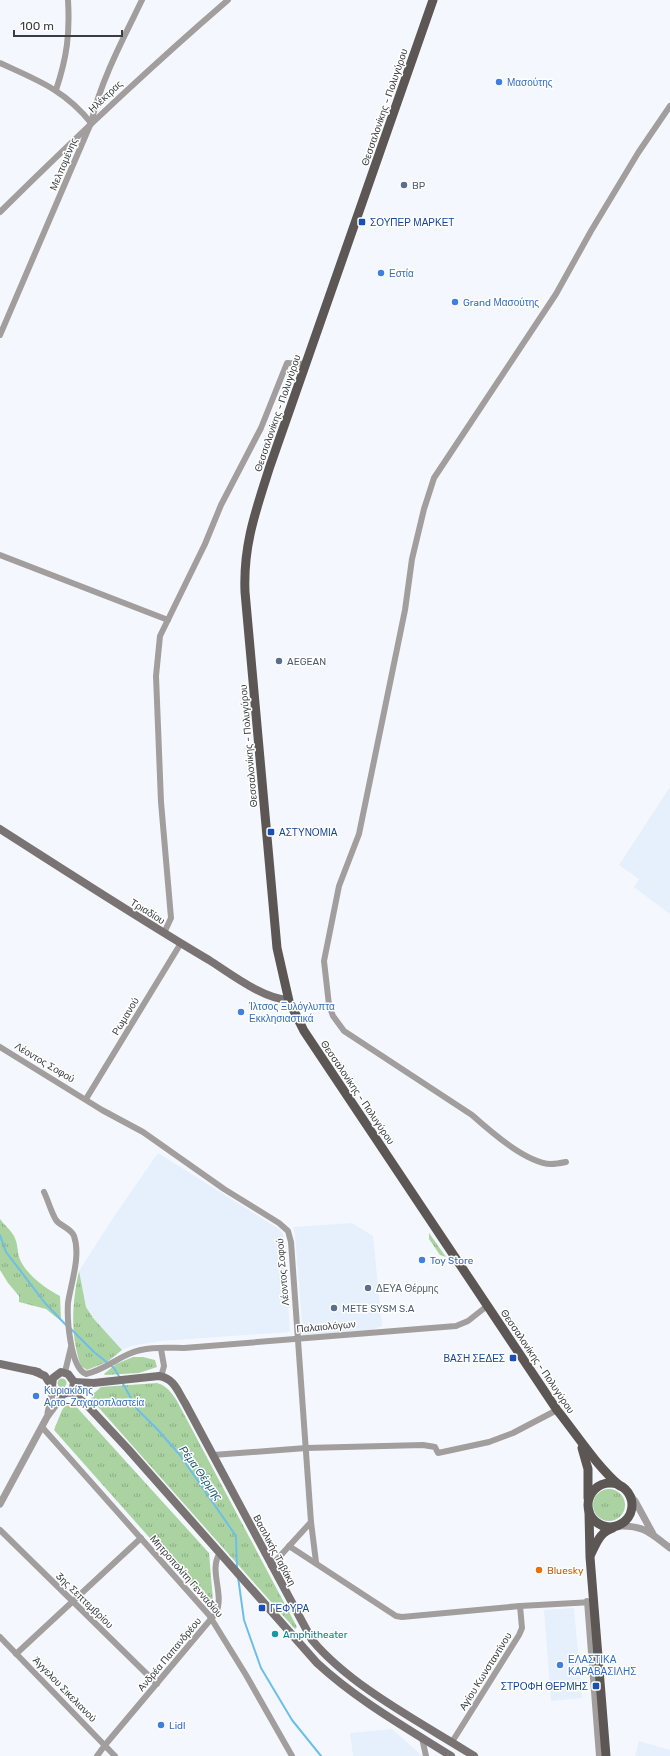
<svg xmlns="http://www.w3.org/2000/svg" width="670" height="1756" viewBox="0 0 670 1756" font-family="Rubik,sans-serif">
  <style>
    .built { fill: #e6effc }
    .grass { fill: url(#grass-tufts) }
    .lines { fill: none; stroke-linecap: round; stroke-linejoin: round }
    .stream { stroke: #6ebeea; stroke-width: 2 }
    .minor { stroke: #a29e9e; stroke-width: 6 }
    .tertiary { stroke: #a29e9e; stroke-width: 7 }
    .secondary { stroke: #797473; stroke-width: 8 }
    .primary { stroke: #5c5755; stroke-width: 9 }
    .shop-dot { fill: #3f7fe0; stroke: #fff; stroke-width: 1.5 }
    .service-dot { fill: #5c6f8a; stroke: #fff; stroke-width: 1.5 }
    .transit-dot { fill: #1a4fb4; stroke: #fff; stroke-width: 1.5 }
    .food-dot { fill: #e8710a; stroke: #fff; stroke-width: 1.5 }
    .culture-dot { fill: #0f9aa8; stroke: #fff; stroke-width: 1.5 }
    .labels { text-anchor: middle; stroke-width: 3; stroke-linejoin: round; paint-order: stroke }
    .shop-label { font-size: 10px; fill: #366cbe; stroke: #fff; text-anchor: start }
    .street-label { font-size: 10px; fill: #3b3d3f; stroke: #fff }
    .service-label { font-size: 10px; fill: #4e5e75; stroke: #fff; text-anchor: start }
    .transit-label { font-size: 10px; fill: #164399; stroke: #fff; text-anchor: start }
    .food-label { font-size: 10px; fill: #c56008; stroke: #fff; text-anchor: start }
    .culture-label { font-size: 10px; fill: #0d838f; stroke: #fff; text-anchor: start }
    .water-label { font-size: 11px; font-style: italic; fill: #165472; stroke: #fff }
  </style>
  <defs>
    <pattern id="grass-tufts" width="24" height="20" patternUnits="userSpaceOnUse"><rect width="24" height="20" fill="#aad3a1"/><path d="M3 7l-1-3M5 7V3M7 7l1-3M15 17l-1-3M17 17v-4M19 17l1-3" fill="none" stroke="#8cac85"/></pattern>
  </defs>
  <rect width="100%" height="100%" fill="#f4f8fe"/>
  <g class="built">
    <polygon points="670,787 670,914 634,887 639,879 619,865"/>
    <polygon points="158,1153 279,1229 283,1234 290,1332 161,1341 131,1346 122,1350 93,1318 86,1307 79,1271 113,1218"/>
    <polygon points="352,1223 373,1236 382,1326 371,1330 303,1335 295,1235 293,1227"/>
    <polygon points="574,1608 582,1698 551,1701 544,1610"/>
    <polygon points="392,1729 422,1756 353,1756 350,1733"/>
    <polygon points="639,1741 670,1750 670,1756 635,1756"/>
  </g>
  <g class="grass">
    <path d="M 0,1219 C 3,1224 9,1228 12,1233 C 18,1241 17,1249 19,1257 C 25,1274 45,1288 60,1296 L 61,1321 L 46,1309 L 19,1302 L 19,1296 L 8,1283 L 0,1270 Z"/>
    <polygon points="429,1233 446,1257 440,1255 429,1239"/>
    <path d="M 79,1271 L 86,1307 L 93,1318 L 122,1350 L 107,1362 L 87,1370 L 81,1366 C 70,1335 72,1302 79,1271 Z"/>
    <polygon points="133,1357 143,1357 155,1360 157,1367 139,1373 105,1375 104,1374 116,1364"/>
    <circle cx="62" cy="1383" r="4.5"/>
    <path d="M 157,1383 C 167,1386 171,1392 177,1401 L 297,1627 L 295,1629 L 91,1399 L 93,1394 L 101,1387 Z"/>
    <polygon points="72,1402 209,1553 213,1600 211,1607 54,1430 62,1410 67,1403"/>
    <circle cx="609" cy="1505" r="16"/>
  </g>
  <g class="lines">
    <g class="stream">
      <polyline points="0,1235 6,1252 45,1303 66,1325"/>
      <polyline points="71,1329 94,1352 114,1368 120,1378"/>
      <polyline points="122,1382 137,1409 157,1429 180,1455 236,1536 237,1569"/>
      <polyline points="238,1577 244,1620 261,1668 292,1720 321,1756"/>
    </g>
    <g class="minor">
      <path d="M 0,63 C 37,80 65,90 91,123"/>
      <path d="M 56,90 C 67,57 70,34 68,0"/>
      <path d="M 0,212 C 74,139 149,68 228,0"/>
      <path d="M 0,335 L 91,123 C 101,80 123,39 142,0"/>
      <polyline points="0,555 168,620"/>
      <polyline points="164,933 171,918 161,802 156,676 160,636 205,544 221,505 261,428 287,363 306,364"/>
      <polyline points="0,1047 102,1110 143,1132 224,1189 279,1223 288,1231 291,1242 311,1522 271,1566"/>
      <polyline points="86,1099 181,943"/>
      <path d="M 566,1162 C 561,1163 556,1164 551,1164 C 526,1163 490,1131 472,1115 L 344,1031 L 333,1016 L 329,1005 L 324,961 L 339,886 L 359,834 L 405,610 L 412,559 L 424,509 L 434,478 L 556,294 L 591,231 L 638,153 L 670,106"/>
      <path d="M 44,1192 C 48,1200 51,1212 56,1220 C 60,1226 71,1228 74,1236 C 81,1256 71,1283 68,1303 C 67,1318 70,1368 86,1374 C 102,1371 116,1359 131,1353 C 147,1346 167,1348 184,1348 L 456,1326 L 468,1321 L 487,1306"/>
      <polyline points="161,1349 164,1366 161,1377"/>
      <polyline points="65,1372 71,1347"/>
      <polyline points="42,1427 209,1615 246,1675 292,1756"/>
      <polyline points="213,1455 306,1448 423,1445 435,1447 438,1453 489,1442 513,1433 557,1410"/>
      <polyline points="311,1522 316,1562"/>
      <polyline points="0,1530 157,1684"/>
      <polyline points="289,1546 396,1616 402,1617 520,1606 593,1602"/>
      <polyline points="587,1601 599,1756"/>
      <polyline points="0,1637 115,1756"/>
      <polyline points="16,1654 141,1538"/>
      <polyline points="422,1738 426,1756"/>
      <polyline points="452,1742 519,1635 522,1628 520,1606"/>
      <path d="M 97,1756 L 105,1745 L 216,1613 C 225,1594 208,1570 220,1553"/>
    </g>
    <g class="tertiary">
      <polyline points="48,1413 53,1389"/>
      <polyline points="629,1494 635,1501 653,1534"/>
      <polyline points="0,1504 47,1417 64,1394"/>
      <path d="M 618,1526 C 644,1525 650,1533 670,1548"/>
    </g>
    <g class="secondary">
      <path d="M 0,829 C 69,873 138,918 209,960 C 231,974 263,999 289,1000"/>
      <polyline points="0,1364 38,1372"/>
      <path d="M 34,1371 L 45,1376 L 55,1392 L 61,1394 C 69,1394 74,1390 74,1382 L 68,1374 L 61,1372 L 53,1378 L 52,1386"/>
      <path d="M 74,1382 L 93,1383 L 159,1376 C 174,1378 178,1392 185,1403 L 312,1640 C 351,1687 422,1723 474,1756"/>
      <path d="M 70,1392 L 86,1404 L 128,1449 L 317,1663 C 357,1700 405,1727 451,1756"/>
    </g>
    <g class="primary">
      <path d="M 433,0 L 270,466 C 256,510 243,545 245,592 L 277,948 L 289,1001 L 304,1031 L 557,1410 C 578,1436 595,1464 620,1486"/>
      <polyline points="582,1448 588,1469 588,1498"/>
      <circle cx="610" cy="1505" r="22"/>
      <polyline points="589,1512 590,1557 606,1756"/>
      <path d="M 591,1554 C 597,1542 600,1532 613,1528"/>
    </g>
  </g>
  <g class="shop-dot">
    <circle cx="499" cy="82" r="4"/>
    <circle cx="381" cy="273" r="4"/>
    <circle cx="455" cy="302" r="4"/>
    <circle cx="241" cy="1012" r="4"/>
    <circle cx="422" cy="1260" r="4"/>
    <circle cx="36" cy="1396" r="4"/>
    <circle cx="560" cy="1665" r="4"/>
    <circle cx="161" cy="1725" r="4"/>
  </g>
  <g class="service-dot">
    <circle cx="404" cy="185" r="4"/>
    <circle cx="279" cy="661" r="4"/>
    <circle cx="368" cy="1288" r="4"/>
    <circle cx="334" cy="1308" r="4"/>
  </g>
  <g class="transit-dot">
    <rect x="358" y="218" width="8" height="8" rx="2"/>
    <rect x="267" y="828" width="8" height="8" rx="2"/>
    <rect x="509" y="1354" width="8" height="8" rx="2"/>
    <rect x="258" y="1604" width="8" height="8" rx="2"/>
    <rect x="592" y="1682" width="8" height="8" rx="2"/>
  </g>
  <circle class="food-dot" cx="539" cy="1570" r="4"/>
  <circle class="culture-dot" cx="275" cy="1634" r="4"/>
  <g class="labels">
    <g class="shop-label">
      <text x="507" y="86">Μασούτης</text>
      <text x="389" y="277">Εστία</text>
      <text x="463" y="306">Grand Μασούτης</text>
      <text x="249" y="1010">Ίλτσος Ξυλόγλυπτα<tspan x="249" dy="12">Εκκλησιαστικά</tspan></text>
      <text x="430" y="1264">Toy Store</text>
      <text x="44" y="1394">Κυριακίδης<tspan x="44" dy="12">Αρτο-Ζαχαροπλαστεία</tspan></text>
      <text x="568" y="1663">ΕΛΑΣΤΙΚΑ<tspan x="568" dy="12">ΚΑΡΑΒΑΣΙΛΗΣ</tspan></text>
      <text x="169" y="1729">Lidl</text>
    </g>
    <g class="street-label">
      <text transform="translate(105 96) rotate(-43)" y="4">Ηλέκτρας</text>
      <text transform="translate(384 107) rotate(-71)" y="4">Θεσσαλονίκης - Πολυγύρου</text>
      <text transform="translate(63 164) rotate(-67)" y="4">Μελπομένης</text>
      <text transform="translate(277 413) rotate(-71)" y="4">Θεσσαλονίκης - Πολυγύρου</text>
      <text transform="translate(248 746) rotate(-95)" y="4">Θεσσαλονίκης - Πολυγύρου</text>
      <text transform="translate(148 911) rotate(32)" y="4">Τριαδίου</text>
      <text transform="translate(125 1016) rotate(-59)" y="4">Ρωμανού</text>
      <text transform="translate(45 1062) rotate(31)" y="4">Λέοντος Σοφού</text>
      <text transform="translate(358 1092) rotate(56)" y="4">Θεσσαλονίκης - Πολυγύρου</text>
      <text transform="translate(282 1272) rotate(-95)" y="4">Λέοντος Σοφού</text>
      <text transform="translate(326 1326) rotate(-5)" y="4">Παλαιολόγων</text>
      <text transform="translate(538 1361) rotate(56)" y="4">Θεσσαλονίκης - Πολυγύρου</text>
      <text transform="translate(275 1550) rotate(62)" y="4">Βασιλικής Ταβάκη</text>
      <text transform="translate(187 1576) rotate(49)" y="4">Μητροπολίτη Γενναδίου</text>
      <text transform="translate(85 1600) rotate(44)" y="4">3ης Σεπτεμβρίου</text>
      <text transform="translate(169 1654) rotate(-50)" y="4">Ανδρέα Παπανδρέου</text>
      <text transform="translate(485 1671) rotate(-58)" y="4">Αγίου Κωνσταντίνου</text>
      <text transform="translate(65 1689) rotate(46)" y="4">Άγγελου Σικελιανού</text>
    </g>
    <g class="service-label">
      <text x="412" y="189">BP</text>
      <text x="287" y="665">AEGEAN</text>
      <text x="376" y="1292">ΔΕΥΑ Θέρμης</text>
      <text x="342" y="1312">METE SYSM S.A</text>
    </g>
    <g class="transit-label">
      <text x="370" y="226">ΣΟΥΠΕΡ ΜΑΡΚΕΤ</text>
      <text x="279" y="836">ΑΣΤΥΝΟΜΙΑ</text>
      <text x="505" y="1362" text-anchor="end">ΒΑΣΗ ΣΕΔΕΣ</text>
      <text x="270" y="1612">ΓΕΦΥΡΑ</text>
      <text x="588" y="1690" text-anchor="end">ΣΤΡΟΦΗ ΘΕΡΜΗΣ</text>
    </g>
    <g class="food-label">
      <text x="547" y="1574">Bluesky</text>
    </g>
    <g class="culture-label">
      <text x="283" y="1638">Amphitheater</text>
    </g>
    <g class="water-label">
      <text transform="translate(201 1473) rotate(54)" y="4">Ρέμα Θέρμης</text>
    </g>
  </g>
  <path d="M14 30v6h108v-6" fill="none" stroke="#3b3d3f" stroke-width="2"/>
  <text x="20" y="30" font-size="12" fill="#3b3d3f" stroke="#ffffff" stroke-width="3" paint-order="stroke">100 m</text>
</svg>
